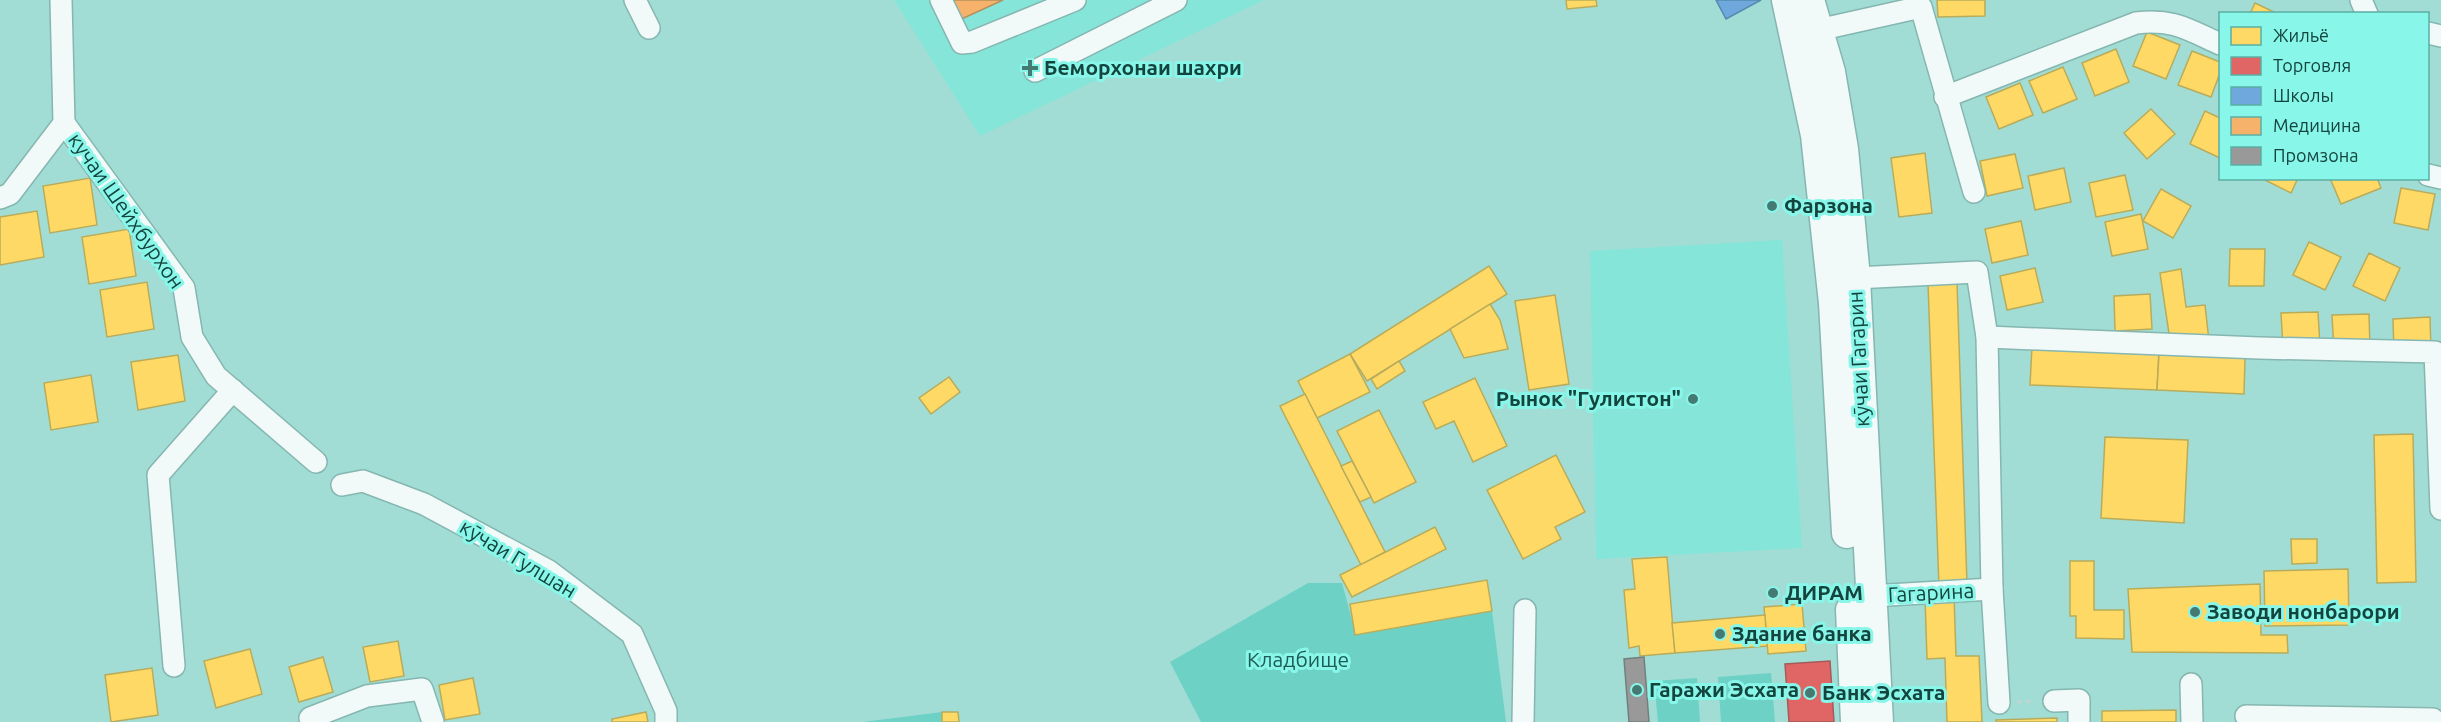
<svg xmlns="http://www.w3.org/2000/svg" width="2441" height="722" viewBox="0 0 2441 722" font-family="Ubuntu,sans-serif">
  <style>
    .built { fill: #86e5d9 }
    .green { fill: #6dd1c6 }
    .homes { fill: #ffd966; stroke: #b8ac5a; stroke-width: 1.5 }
    .shops { fill: #e06666; stroke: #a35c5a; stroke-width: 1.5 }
    .schools { fill: #6fa8dc; stroke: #548aad; stroke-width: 1.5 }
    .health { fill: #f6b26b; stroke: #b2915e; stroke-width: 1.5 }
    .industry { fill: #999; stroke: #71807e; stroke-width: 1.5 }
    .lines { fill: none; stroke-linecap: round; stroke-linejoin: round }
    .minor-casing { stroke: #85b6b0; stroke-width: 24 }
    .highway-casing { stroke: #85b6b0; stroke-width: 33 }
    .path { stroke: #c0d4d2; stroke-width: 3; stroke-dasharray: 4.5 4.5; stroke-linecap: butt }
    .minor { stroke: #f1faf9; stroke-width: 21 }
    .highway { stroke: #f1faf9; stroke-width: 30 }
    .poi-dot { fill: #457a73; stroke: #88f6e8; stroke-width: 2 }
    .labels { text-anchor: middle; stroke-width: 6; stroke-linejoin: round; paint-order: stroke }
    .poi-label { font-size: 21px; font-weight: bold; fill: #14443e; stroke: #88f6e8; text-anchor: start }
    .street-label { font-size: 21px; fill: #14443e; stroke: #88f6e8 }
    .park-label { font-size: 21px; fill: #1f5c55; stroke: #88f6e8 }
  </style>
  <rect width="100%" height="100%" fill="#a1ddd5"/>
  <g class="built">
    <polygon points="894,0 1264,0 980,136"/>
    <polygon points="1782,240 1802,548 1596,559 1590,251"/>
  </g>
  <g class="green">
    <polygon points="1308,583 1342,583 1356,635 1492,611 1506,722 1201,722 1170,662"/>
    <polygon points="1771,673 1775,722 1721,722 1718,677"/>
    <polygon points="1697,678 1700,722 1658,722 1654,681"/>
    <polygon points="942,712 942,722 863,722"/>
  </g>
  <g class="homes">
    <polygon points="1566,0 1596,0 1597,6 1567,9"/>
    <polygon points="1937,0 1985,0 1985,16 1938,17"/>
    <polygon points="2255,3 2278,14 2250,14"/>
    <polygon points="2147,32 2180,45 2166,79 2133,66"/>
    <polygon points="2116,49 2129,82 2095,96 2082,63"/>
    <polygon points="2192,51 2220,62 2220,73 2211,97 2178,85"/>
    <polygon points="2063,67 2077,99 2043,113 2029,81"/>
    <polygon points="2020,83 2033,115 1999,129 1986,97"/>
    <polygon points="2151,109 2175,134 2147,159 2124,133"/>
    <polygon points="2205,111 2220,118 2220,158 2190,144"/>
    <polygon points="1925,153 1932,213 1899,217 1891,158"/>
    <polygon points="2015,154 2023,188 1987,196 1980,161"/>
    <polygon points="2064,168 2071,202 2035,210 2028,176"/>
    <polygon points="2125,175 2133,210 2096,217 2089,183"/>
    <polygon points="90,178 97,225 50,233 43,186"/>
    <polygon points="2261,178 2298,178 2291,193"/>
    <polygon points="2330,178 2377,178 2381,188 2341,204"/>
    <polygon points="2401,188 2435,194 2428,230 2394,223"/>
    <polygon points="2161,189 2191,206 2173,238 2143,221"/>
    <polygon points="37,211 44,257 0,265 0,217"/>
    <polygon points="2141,214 2148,249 2112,256 2105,222"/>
    <polygon points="2021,221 2028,255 1992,263 1985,229"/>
    <polygon points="129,229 136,276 89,284 82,237"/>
    <polygon points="2309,242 2341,257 2325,290 2293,275"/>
    <polygon points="2230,249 2265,249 2264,286 2229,286"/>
    <polygon points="2369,253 2400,268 2385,301 2353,286"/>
    <polygon points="1489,266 1507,294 1367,381 1350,354"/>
    <polygon points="2035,268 2043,302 2007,310 2000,276"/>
    <polygon points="2181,269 2186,307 2205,305 2209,341 2170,340 2160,273"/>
    <polygon points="147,282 154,329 107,337 100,290"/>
    <polygon points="1957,283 1967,584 1939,587 1928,284"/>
    <polygon points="2150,294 2152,329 2115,331 2114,296"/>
    <polygon points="1555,295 1569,384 1529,390 1515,301"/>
    <polygon points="1490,304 1500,320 1508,349 1464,358 1450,329"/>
    <polygon points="2318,312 2320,346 2283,348 2281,313"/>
    <polygon points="2369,314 2370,349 2334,351 2332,315"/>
    <polygon points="2430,317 2431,352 2394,354 2393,319"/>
    <polygon points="2032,346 2159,351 2157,390 2030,385"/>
    <polygon points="1350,354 1370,392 1317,418 1298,381"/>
    <polygon points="2159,354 2245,358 2244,394 2157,390"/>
    <polygon points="178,355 185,401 138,410 131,362"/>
    <polygon points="1399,361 1405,371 1377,389 1371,379"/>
    <polygon points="91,375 98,422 51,430 44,383"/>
    <polygon points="949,377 960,392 931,414 919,398"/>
    <polygon points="1475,378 1507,446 1473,462 1454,421 1436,429 1423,402"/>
    <polygon points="1305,394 1385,552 1361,565 1280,406"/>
    <polygon points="1379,410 1416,482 1374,503 1337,431"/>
    <polygon points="2413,434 2416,582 2377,583 2374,435"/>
    <polygon points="2105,437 2188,440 2184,523 2101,518"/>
    <polygon points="1556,455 1585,512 1555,527 1561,539 1523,559 1487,490"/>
    <polygon points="1352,461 1371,497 1360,502 1341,466"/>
    <polygon points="1435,527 1446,549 1352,597 1340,575"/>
    <polygon points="2291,539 2317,539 2317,563 2292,564"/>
    <polygon points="1667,557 1675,653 1640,656 1639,646 1629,648 1624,590 1635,589 1632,559"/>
    <polygon points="2070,561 2094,561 2094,610 2124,610 2124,639 2076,638 2076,616 2070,616"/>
    <polygon points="2348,569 2349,625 2265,626 2264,571"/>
    <polygon points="1487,580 1492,611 1355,635 1350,604"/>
    <polygon points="2260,584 2261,635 2287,635 2288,653 2132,652 2128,589"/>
    <polygon points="1954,596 1956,656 1979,656 1982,722 1947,722 1945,658 1927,659 1925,597"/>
    <polygon points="1802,604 1806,651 1768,654 1764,607"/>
    <polygon points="1765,615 1767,646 1675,653 1672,623"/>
    <polygon points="398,641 404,676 370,682 363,647"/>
    <polygon points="250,649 262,694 216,708 204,661"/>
    <polygon points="323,657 333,692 299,702 289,667"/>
    <polygon points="152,668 158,715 111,722 105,675"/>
    <polygon points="473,678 480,714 445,720 439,685"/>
    <polygon points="2176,710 2176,722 2102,722 2102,711"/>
    <polygon points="646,712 648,722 612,722 612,719"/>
    <polygon points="942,712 958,712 959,722 942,722"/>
    <polygon points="2057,718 2057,722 1996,722 1996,720"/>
  </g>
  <polygon class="shops" points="1830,661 1834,722 1789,722 1785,664"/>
  <polygon class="schools" points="1716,0 1761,0 1726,19"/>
  <polygon class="health" points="945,0 1003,0 955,22"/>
  <polygon class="industry" points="1644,657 1649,722 1629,722 1624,659"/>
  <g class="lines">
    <defs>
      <g id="minor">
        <polyline points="635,0 649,28"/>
        <polyline points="941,0 962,43 972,42 1075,0"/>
        <polyline points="2361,0 2367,14"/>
        <polyline points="1818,30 1921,7 1974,192"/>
        <polyline points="2428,33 2441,36"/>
        <polyline points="1035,71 1176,0"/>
        <path d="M 1945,97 L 2136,23 C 2172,18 2189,30 2220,44"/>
        <polyline points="64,123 184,288 192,337 216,376 316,462"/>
        <polyline points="2428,175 2441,178"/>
        <polyline points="0,198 10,194 64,123 61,0"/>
        <polyline points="1855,278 1977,272 1987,337 1992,589 1999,703"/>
        <polyline points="1987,337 2259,348 2435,352 2441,509"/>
        <polyline points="342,485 363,481 424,504 549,571 632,634 666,711 666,722"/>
        <polyline points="1871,596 1992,589"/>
        <polyline points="174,666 158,475 233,390"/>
        <polyline points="2191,684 2192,722"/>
        <polyline points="2054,701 2079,700 2079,722"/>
        <polyline points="2246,716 2433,719 2433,722"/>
        <polyline points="310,718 367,696 422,689 433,722"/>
        <polyline points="1523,722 1525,610"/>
      </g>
      <g id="highway">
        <polyline points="1787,0 1816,135 1834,303 1847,533"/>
        <polyline points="1809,0 1830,72 1843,149 1855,278 1878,722"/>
        <polyline points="1851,610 1856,722"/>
      </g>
    </defs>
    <use href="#minor" class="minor-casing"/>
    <use href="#highway" class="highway-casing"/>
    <polyline class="path" points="2017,702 2034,701"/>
    <use href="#minor" class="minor"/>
    <use href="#highway" class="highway"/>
  </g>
  <g class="poi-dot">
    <path d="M1027 59h6v6h6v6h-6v6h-6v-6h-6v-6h6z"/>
    <circle cx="1772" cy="206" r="6"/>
    <circle cx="1693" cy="399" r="6"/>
    <circle cx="1773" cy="593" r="6"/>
    <circle cx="2195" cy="612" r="6"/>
    <circle cx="1720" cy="634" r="6"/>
    <circle cx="1637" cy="690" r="6"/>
    <circle cx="1810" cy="693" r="6"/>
  </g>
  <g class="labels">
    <g class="poi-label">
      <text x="1044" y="75">Беморхонаи шахри</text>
      <text x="1784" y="213">Фарзона</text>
      <text x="1681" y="406" text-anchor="end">Рынок "Гулистон"</text>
      <text x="1785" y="600">ДИРАМ</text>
      <text x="2207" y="619">Заводи нонбарори</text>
      <text x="1732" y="641">Здание банка</text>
      <text x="1649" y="697">Гаражи Эсхата</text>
      <text x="1822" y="700">Банк Эсхата</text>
    </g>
    <g class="street-label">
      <text transform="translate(126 211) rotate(55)" y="7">кучаи Шейхбурхон</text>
      <text transform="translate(1859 359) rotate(-93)" y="7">кӯчаи Гагарин</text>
      <text transform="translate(518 559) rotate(31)" y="7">кӯчаи Гулшан</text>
      <text transform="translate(1931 593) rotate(-3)" y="7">Гагарина</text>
    </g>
    <g class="park-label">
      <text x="1298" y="667">Кладбище</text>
    </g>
  </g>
  <rect x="2219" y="12" width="210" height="168" fill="#88f6e8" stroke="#5aafa4" stroke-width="1.5"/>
  <rect x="2231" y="27" width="30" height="18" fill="#ffd966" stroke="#5aafa4" stroke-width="1.5"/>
  <text x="2273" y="42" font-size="18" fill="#14443e">Жильё</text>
  <rect x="2231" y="57" width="30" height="18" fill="#e06666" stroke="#5aafa4" stroke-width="1.5"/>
  <text x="2273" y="72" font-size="18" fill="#14443e">Торговля</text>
  <rect x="2231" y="87" width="30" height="18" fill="#6fa8dc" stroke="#5aafa4" stroke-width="1.5"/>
  <text x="2273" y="102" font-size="18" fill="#14443e">Школы</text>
  <rect x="2231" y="117" width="30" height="18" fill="#f6b26b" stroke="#5aafa4" stroke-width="1.5"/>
  <text x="2273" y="132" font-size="18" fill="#14443e">Медицина</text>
  <rect x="2231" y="147" width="30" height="18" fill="#999999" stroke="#5aafa4" stroke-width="1.5"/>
  <text x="2273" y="162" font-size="18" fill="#14443e">Промзона</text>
</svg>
